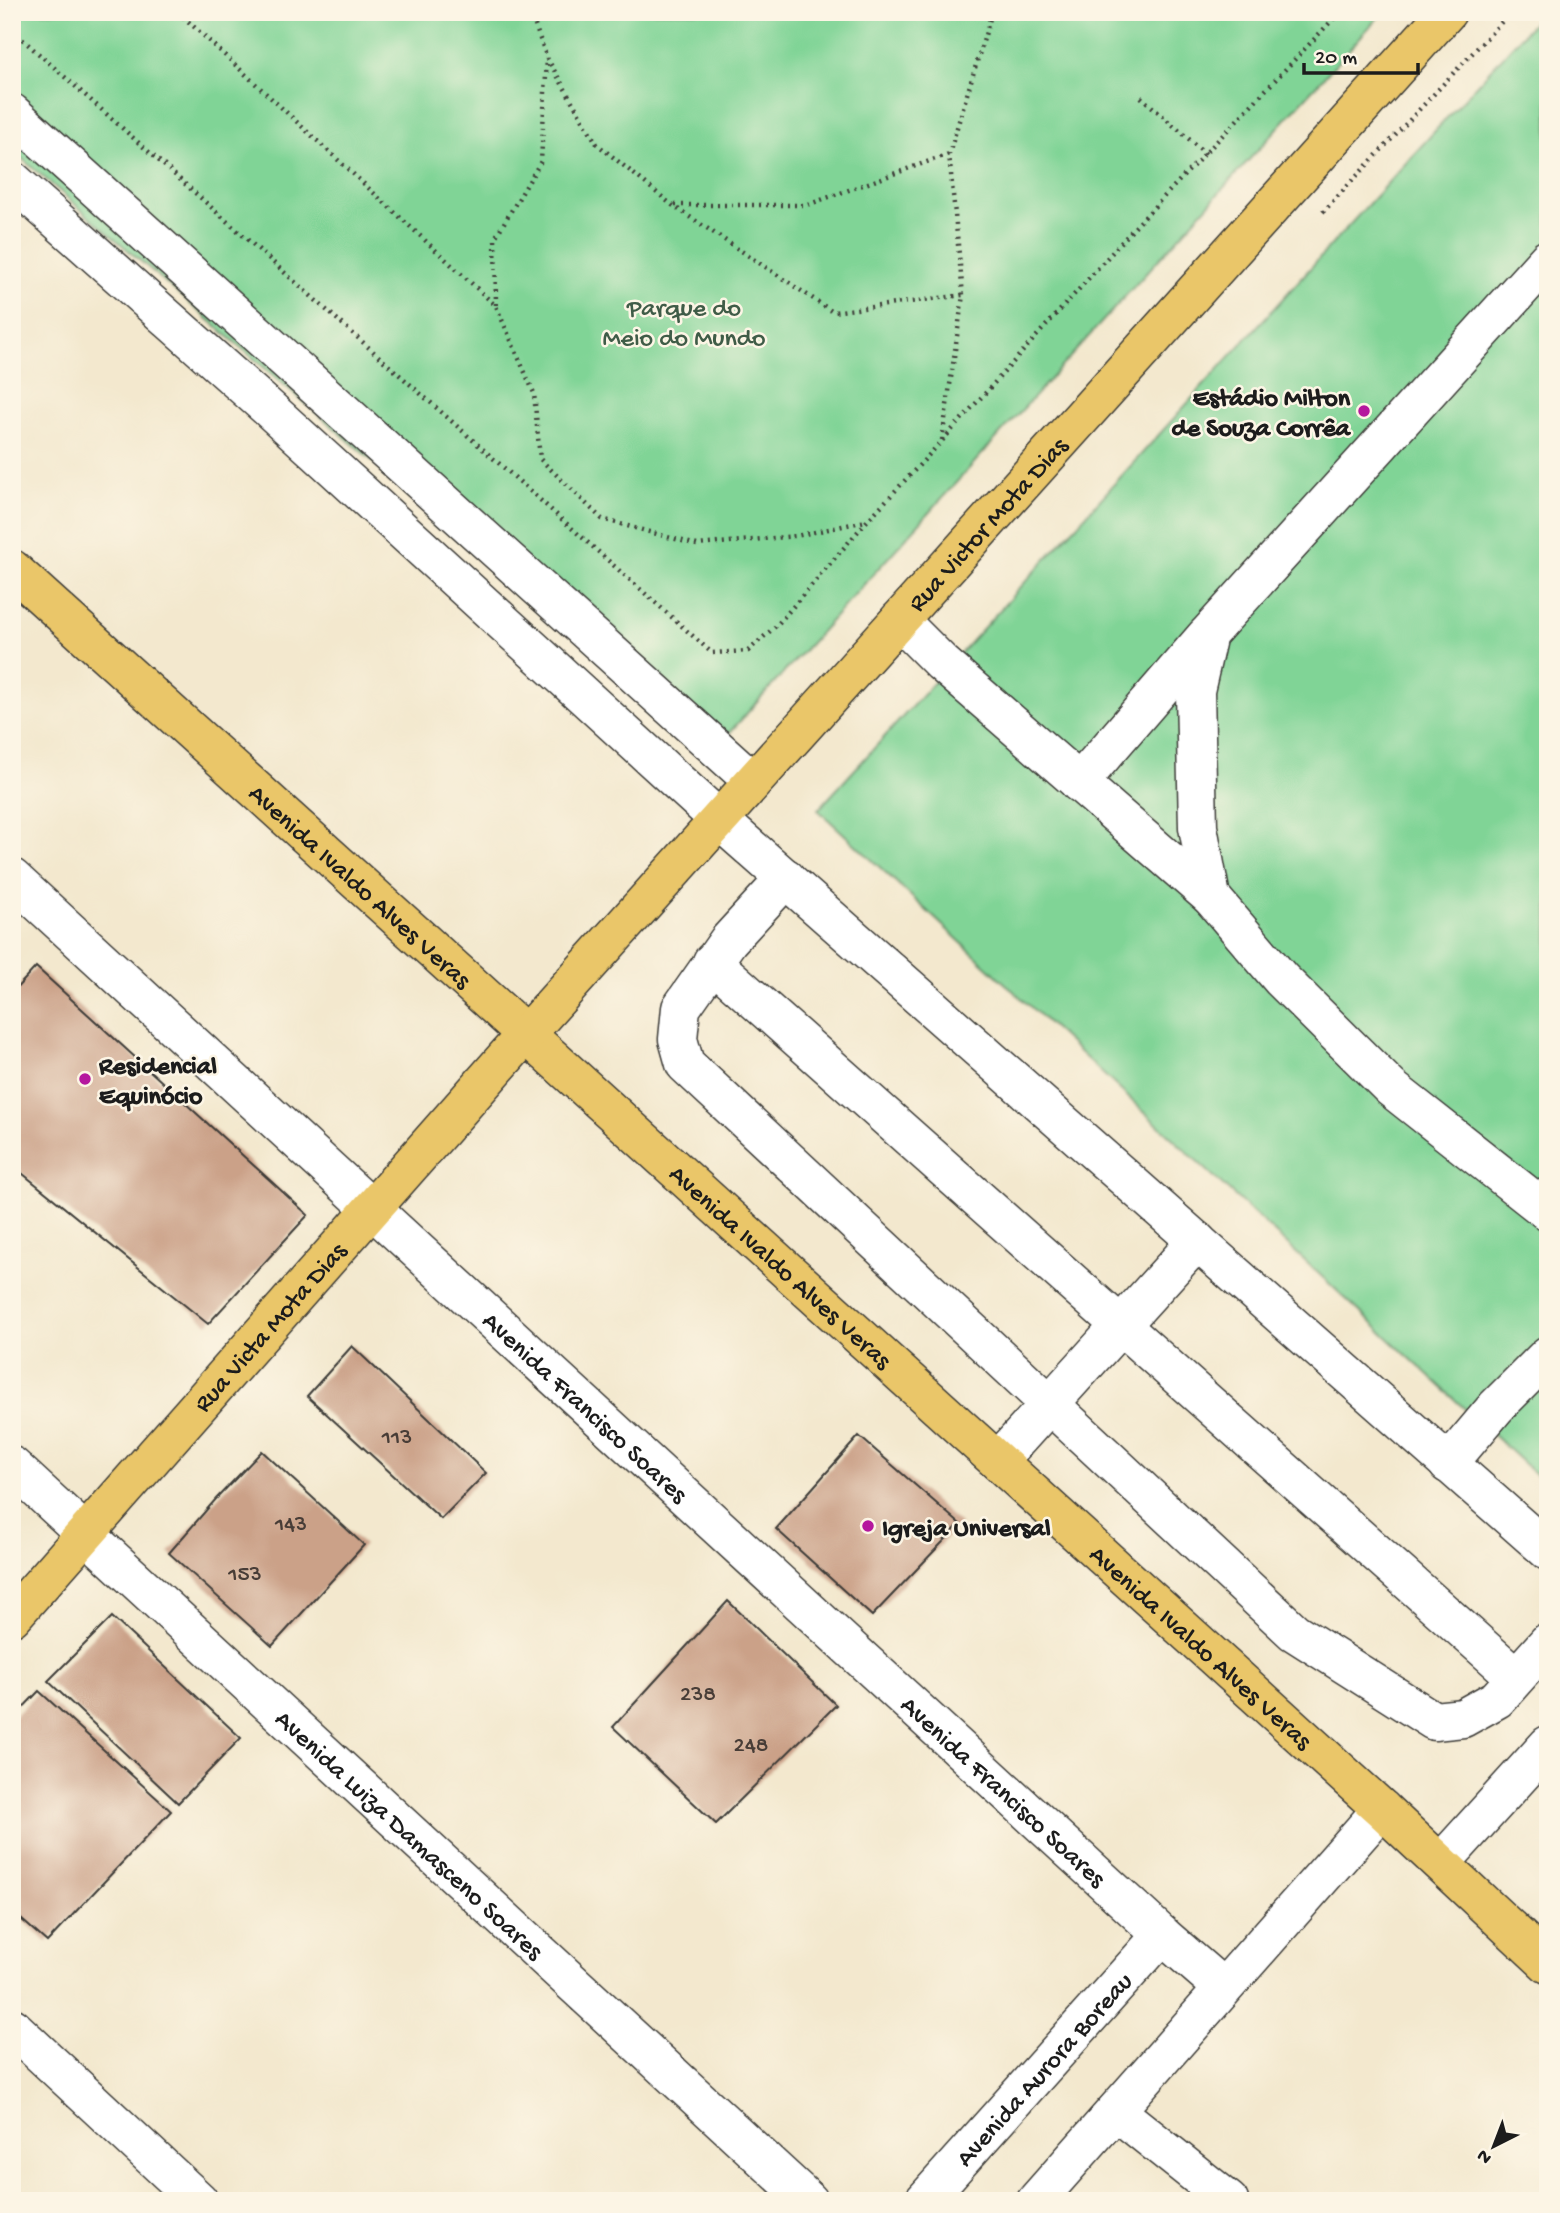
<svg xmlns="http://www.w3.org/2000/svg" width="1560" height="2213" viewBox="0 0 1560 2213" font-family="'Gochi Hand',sans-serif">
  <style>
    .green { fill: #80d496; stroke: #4e7859; stroke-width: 2 }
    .building { fill: #cba188 }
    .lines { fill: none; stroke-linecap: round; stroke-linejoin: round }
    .minor-casing { stroke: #3c3b37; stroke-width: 41 }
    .major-casing { stroke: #3c3b37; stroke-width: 41 }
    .path { stroke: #3c3b37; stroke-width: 4.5; stroke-dasharray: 2 5; stroke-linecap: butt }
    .minor { stroke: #fff; stroke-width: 38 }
    .major { stroke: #eac669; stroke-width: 38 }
    .poi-dot { fill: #b5179e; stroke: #fcf5e5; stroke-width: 2.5 }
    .labels { text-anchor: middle; stroke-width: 5; stroke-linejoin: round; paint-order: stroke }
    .number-label { font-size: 23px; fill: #483d37 }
    .park-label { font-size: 26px; fill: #3f5c47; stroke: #fcf5e5 }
    .poi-label { font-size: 26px; font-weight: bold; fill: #1c1c1c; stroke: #fcf5e5; text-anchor: start }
    .street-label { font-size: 26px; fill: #1c1c1c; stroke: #fcf5e5 }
  </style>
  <rect width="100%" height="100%" fill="#fcf5e5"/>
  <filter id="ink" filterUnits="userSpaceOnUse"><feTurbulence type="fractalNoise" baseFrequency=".0143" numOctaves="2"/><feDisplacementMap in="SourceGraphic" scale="14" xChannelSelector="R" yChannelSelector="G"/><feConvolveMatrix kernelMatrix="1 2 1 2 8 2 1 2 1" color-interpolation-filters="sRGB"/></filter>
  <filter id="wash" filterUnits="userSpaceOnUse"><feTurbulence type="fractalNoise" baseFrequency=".00686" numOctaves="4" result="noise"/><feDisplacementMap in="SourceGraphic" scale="28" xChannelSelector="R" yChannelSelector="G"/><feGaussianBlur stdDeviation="1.57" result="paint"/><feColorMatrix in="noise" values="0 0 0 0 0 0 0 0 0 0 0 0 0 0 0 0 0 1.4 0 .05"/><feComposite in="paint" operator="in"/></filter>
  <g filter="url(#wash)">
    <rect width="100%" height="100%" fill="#f3e8ce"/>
    <g class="green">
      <polygon points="12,12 1383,12 711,753 12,150"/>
      <polygon points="1543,12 1548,12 1548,1486 818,810"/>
    </g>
    <g id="blocks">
      <g class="building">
        <polygon points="36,967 308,1215 208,1324 12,1165 12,993"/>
        <polygon points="352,1346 486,1473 441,1519 307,1396"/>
        <polygon points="859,1436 960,1524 872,1616 776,1529"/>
        <polygon points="262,1451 364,1545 272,1646 169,1553 216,1499"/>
        <polygon points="728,1601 836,1705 716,1824 613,1727"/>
        <polygon points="112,1617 241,1738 178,1803 48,1681"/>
        <polygon points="39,1691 171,1811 47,1942 12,1911 12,1719"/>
      </g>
    </g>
  </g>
  <g filter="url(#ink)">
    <use href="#blocks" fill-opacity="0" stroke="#3c3b37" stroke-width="2"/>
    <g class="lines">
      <defs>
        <g id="minor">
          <polyline points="12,113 753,781"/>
          <polyline points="12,180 266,406 736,835 1548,1551"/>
          <polyline points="1548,259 1208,634 1195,691 1198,827 1211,897 1281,979 1391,1088 1548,1212"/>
          <polyline points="899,620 942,663 1211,897"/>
          <polyline points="1079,783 1206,636"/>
          <path id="s1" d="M 12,878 L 1162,1935 L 1223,1988"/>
          <polyline points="786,878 728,941 681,1008 678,1039 685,1064 1294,1632 1434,1721 1463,1718 1497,1699 1548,1642"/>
          <polyline points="712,962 1516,1677"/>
          <polyline points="998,1461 1197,1241"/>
          <polyline points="1448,1464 1496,1407 1548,1355"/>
          <path id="s2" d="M 12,1466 L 809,2201"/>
          <polyline points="1441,1863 1548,1745"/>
          <polyline points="12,2027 199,2201"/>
          <polyline points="1116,2111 1229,2201"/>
          <path id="s3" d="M 924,2201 L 1162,1935"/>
          <polyline points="1036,2201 1382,1809"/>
        </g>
        <g id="major">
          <path id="s4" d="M 12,569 L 1382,1809 L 1548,1964"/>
          <path id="s5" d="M 12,1617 L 526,1034 L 1447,12"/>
        </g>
      </defs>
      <use href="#minor" class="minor-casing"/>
      <use href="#major" class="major-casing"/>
      <g class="path">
        <polyline points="178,12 496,306 534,393 540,459 602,519 697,545 796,536 866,521"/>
        <polyline points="530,12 547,58 597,144 672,205 833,312 963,295"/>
        <polyline points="12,30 712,653 748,651 777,625 867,521 941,442 1136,226 1340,12"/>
        <polyline points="1141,97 1206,154"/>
        <polyline points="675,205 807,205 949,154"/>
        <polyline points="1323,212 1511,12"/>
        <polyline points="496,305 495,238 541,161 547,58"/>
        <polyline points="942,440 963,295 949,154 992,12"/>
      </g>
      <use href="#minor" class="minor"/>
      <use href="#major" class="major"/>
    </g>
  </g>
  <g class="poi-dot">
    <circle cx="1364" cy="411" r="7"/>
    <circle cx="85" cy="1079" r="7"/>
    <circle cx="868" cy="1526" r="7"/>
  </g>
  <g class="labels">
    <g class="number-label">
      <text x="397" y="1443">113</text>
      <text x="291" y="1530">143</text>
      <text x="245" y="1580">153</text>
      <text x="698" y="1700">238</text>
      <text x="751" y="1751">248</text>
    </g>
    <g class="park-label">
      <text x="684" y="315">Parque do<tspan x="684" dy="30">Meio do Mundo</tspan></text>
    </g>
    <g class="poi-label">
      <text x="1350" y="405" text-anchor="end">Estádio Milton<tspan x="1350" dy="30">de Souza Corrêa</tspan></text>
      <text x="99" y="1073">Residencial<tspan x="99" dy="30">Equinócio</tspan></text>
      <text x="882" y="1535">Igreja Universal</text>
    </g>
    <g class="street-label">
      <text dy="9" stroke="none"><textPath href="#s5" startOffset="1465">Rua Victor Mota Dias</textPath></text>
      <text dy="9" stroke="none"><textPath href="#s4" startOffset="471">Avenida Ivaldo Alves Veras</textPath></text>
      <text dy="9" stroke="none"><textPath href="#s4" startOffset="1038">Avenida Ivaldo Alves Veras</textPath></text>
      <text dy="9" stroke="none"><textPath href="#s5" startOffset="388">Rua Victa Mota Dias</textPath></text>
      <text dy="9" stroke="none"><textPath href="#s1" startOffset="780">Avenida Francisco Soares</textPath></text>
      <text dy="9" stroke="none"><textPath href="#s4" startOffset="1605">Avenida Ivaldo Alves Veras</textPath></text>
      <text dy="9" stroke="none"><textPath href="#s1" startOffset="1348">Avenida Francisco Soares</textPath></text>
      <text dy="9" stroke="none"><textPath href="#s2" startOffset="542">Avenida Luiza Damasceno Soares</textPath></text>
      <text dy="9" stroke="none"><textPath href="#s3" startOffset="178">Avenida Aurora Boreau</textPath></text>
    </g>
  </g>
  <rect width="1560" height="2213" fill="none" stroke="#fcf5e5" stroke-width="42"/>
  <g transform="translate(1494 2146) rotate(222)" stroke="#fcf5e5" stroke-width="5" paint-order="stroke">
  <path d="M0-5L12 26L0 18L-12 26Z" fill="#1c1c1c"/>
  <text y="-10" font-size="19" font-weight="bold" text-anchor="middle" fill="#1c1c1c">N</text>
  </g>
  <path d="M1304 63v10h114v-10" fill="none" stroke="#1c1c1c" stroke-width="3.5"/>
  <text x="1315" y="63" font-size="21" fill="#1c1c1c" stroke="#fcf5e5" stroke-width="5" paint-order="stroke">20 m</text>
</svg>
